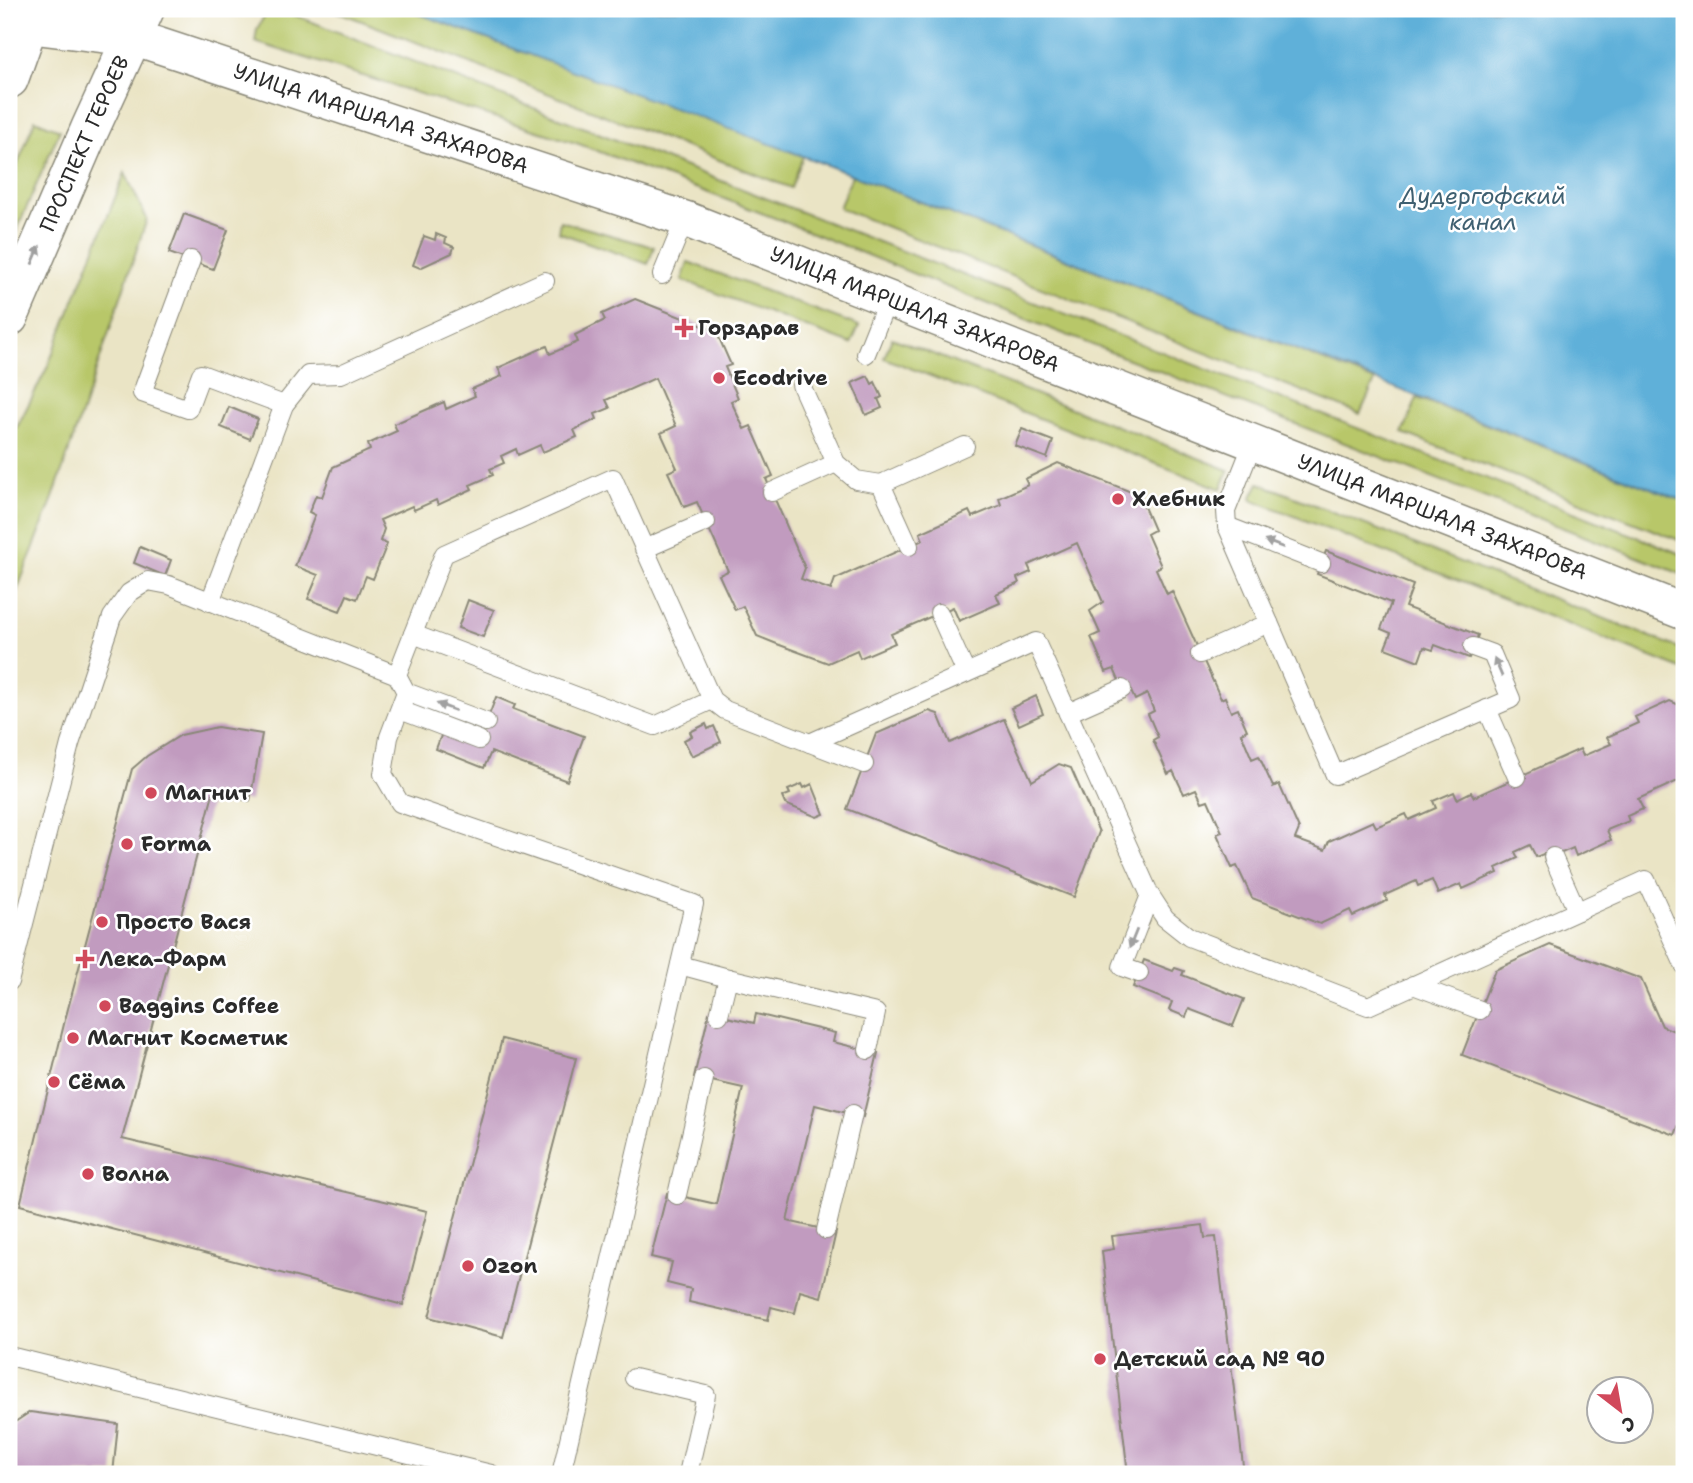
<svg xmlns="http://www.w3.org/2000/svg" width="1693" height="1483" viewBox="0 0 1693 1483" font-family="'Shantell Sans',sans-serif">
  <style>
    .green { fill: #b8c769; stroke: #72794a; stroke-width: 2 }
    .water { fill: #5eb0d9; stroke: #446e82; stroke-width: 2 }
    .building { fill: #c19bbf }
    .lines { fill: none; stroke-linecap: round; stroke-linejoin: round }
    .lane-casing { stroke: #8a8878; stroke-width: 20 }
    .street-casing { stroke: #8a8878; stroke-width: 38 }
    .secondary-casing { stroke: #8a8878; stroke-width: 41 }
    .lane { stroke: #fff; stroke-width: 18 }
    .street { stroke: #fff; stroke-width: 35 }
    .secondary { stroke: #fff; stroke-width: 38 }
    .oneway { fill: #a0a0a0 }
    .poi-dot { fill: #d1495b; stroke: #fff; stroke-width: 2.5 }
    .labels { text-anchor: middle; stroke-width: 5; stroke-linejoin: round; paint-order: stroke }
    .street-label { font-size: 21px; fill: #2b2b2b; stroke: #fff }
    .poi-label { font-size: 21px; font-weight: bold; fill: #2b2b2b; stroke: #fff; text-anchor: start }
    .water-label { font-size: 23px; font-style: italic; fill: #3f6071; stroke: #fff }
  </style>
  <rect width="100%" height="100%" fill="#fff"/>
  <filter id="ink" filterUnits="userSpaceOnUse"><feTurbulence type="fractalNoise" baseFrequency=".0143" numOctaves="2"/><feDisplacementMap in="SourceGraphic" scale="14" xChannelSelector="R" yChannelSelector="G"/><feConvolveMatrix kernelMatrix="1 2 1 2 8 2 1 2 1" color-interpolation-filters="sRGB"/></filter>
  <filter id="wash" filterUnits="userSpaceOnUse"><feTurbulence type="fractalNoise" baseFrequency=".00686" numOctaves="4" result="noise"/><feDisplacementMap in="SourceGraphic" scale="28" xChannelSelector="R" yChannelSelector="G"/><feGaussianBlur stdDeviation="1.57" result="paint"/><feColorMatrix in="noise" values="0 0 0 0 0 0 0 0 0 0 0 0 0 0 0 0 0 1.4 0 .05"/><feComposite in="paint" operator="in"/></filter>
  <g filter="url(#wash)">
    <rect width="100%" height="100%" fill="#eae4c5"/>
    <g class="green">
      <polygon points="331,9 406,9 803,156 791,188"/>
      <polygon points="267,11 284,11 1684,555 1684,575 1041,325 780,220 579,144 255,42 257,29"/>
      <polygon points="35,120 60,130 9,248 9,186"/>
      <polygon points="125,173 147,219 53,498 9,611 9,443 47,368"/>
      <polygon points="852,175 1375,381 1360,414 839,208"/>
      <polygon points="560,221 654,247 648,264 558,232"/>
      <polygon points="688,262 859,326 851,344 682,280"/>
      <polygon points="892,338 1229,470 1221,489 884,358"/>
      <polygon points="1417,398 1684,501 1684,542 1403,433"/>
      <polygon points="1259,483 1684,650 1684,670 1251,499"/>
    </g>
    <polygon class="water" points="406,9 1684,9 1684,501 827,165"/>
    <g id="blocks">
      <g class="building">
        <polygon points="184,214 228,230 213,269 169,253"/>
        <polygon points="436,234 446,238 445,243 454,247 452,253 420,268 413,265 424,236 435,240"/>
        <polygon points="635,299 716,331 731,365 725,367 738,398 731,401 744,429 751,426 773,476 766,479 805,568 801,579 831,590 835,579 923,540 920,533 969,511 972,517 1001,505 999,498 1028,485 1025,479 1058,463 1139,495 1154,530 1147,534 1161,566 1156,569 1167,594 1172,591 1221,699 1225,697 1231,712 1238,709 1247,730 1241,733 1252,759 1259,756 1273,787 1279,784 1299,829 1295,839 1325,850 1329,841 1373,821 1376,827 1406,814 1409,820 1436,808 1433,801 1454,792 1457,799 1471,792 1474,797 1580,749 1583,756 1611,744 1607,737 1638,723 1635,717 1670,701 1684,707 1684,783 1682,779 1638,799 1643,809 1627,816 1629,821 1607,830 1611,840 1576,856 1573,848 1550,858 1548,852 1536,857 1530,845 1515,852 1518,858 1496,868 1498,873 1463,889 1461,884 1438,894 1432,880 1418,886 1416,881 1385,895 1387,901 1353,916 1350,910 1320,924 1252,898 1237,866 1232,868 1217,834 1222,832 1208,800 1202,802 1196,789 1184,794 1173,771 1168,774 1153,740 1158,737 1148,714 1154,711 1147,694 1135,700 1130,689 1124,692 1114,669 1106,672 1091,637 1100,633 1090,611 1103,602 1077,543 1028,565 1031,572 1017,578 1019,583 996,594 1000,603 959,621 953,607 891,634 895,643 860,658 857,650 828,663 777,644 757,636 743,606 735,610 719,575 728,571 697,502 684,507 668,472 677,468 661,433 676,426 655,378 606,400 610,408 595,414 597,419 574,430 577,437 543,452 540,445 518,455 516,449 501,456 504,463 490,469 493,475 470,485 472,489 438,505 436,500 414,510 412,506 380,520 384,529 380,541 387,544 373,579 366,576 357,599 347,595 340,611 308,599 318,575 295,566 315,515 309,512 316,495 322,497 333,467 370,450 368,444 397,431 394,424 444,402 446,409 475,396 472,389 502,376 498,368 547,346 550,354 578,342 575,335 605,320 602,314"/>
        <polygon points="868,376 872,384 875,382 882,397 878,399 882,408 866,415 852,383"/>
        <polygon points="229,407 258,419 250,439 221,427"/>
        <polygon points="1022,429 1053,441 1047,458 1015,446"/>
        <polygon points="140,547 171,560 165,576 134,563"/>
        <polygon points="1326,551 1413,585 1405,607 1478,635 1469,658 1435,645 1433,650 1424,647 1419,661 1385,648 1391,633 1381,629 1391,603 1317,574"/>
        <polygon points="468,600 494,610 483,637 458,628"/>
        <polygon points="1036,696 1043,714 1019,725 1011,708"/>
        <polygon points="496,697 515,705 513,709 584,736 567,781 491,752 484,768 436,749 442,733 477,747"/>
        <polygon points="929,711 938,714 950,743 1004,719 1032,781 1059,764 1071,768 1099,832 1074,897 847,809 876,734"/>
        <polygon points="706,724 708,729 714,726 721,742 692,756 684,740 692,736 690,732"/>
        <polygon points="217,727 262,734 250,801 213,794 122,1139 427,1211 403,1305 20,1205 65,1020 132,769 147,756 181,735"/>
        <polygon points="802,784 804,788 812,784 824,814 817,817 785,804 782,797 790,794 788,790"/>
        <polygon points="1550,945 1641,979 1662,1026 1684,1035 1684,1111 1675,1135 1462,1055 1495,970"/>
        <polygon points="1144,960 1173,971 1175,968 1184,971 1182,975 1244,999 1233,1026 1189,1009 1186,1017 1169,1010 1172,1002 1133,987"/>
        <polygon points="709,1013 754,1023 756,1014 835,1033 833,1042 878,1053 863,1117 815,1105 787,1221 836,1232 821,1297 800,1291 795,1313 771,1307 768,1320 689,1302 691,1289 667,1283 672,1262 651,1257 667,1193 716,1204 743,1088 694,1077"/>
        <polygon points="502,1039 576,1058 503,1337 429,1317"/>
        <polygon points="1203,1225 1205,1238 1216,1237 1244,1474 1128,1474 1102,1251 1114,1249 1112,1236"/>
        <polygon points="30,1412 118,1424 113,1474 9,1474 9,1426"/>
      </g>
    </g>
  </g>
  <g filter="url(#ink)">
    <use href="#blocks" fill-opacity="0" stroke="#8a8878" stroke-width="2"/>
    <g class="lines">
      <defs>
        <g id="lane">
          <polyline points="191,260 142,393 188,409 201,374 284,405"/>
          <polyline points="662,275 685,219"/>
          <polyline points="866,354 888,299"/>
          <polyline points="801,385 836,463 856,480 881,484 965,446"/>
          <polyline points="1253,443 1226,511 1227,526 1335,775 1511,699 1492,654 1473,647"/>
          <polyline points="881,484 909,546"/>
          <polyline points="772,492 836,463"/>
          <polyline points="1227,526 1321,563"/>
          <polyline points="644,549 706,522"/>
          <polyline points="210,602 284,405 308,375 341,374 545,281"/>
          <polyline points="939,613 966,673"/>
          <polyline points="413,634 655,726 712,700"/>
          <polyline points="1200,654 1269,623"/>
          <polyline points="397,675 444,554 613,478 712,700 725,710 810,743 1036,642 1150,895 1165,918 1189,937 1368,1006 1646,880 1684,965"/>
          <polyline points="406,692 486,722"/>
          <polyline points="1487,709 1517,777"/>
          <polyline points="400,710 479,740"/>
          <polyline points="1068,713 1122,689"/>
          <polyline points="810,743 864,764"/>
          <polyline points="1553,857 1577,911"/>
          <polyline points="680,965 728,978"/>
          <polyline points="1139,973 1122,967 1150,895"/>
          <polyline points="9,982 70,744 112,617 129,593 148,581 169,585 397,675 406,692 389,737 383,774 400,803 694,904 561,1474"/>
          <polyline points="1413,985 1480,1010"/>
          <polyline points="719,1015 728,978 876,1013 868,1050"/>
          <polyline points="677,1195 704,1079"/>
          <polyline points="826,1230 853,1114"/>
          <polyline points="9,1356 491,1474"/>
          <polyline points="634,1378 706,1395 688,1474"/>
        </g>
        <g id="street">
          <path id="s1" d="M 133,37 L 685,219 L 1684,612"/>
        </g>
        <g id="secondary">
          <polyline points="9,16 28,24 133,37"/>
          <polyline points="9,79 34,9"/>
          <path id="s2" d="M 9,317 L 90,129 L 145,9"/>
        </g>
      </defs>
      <use href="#lane" class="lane-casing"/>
      <use href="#street" class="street-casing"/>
      <use href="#secondary" class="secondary-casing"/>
      <use href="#lane" class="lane"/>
      <use href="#street" class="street"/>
      <use href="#secondary" class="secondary"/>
    </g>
    <defs><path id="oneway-solid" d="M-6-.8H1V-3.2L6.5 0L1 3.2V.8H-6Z" transform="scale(1.75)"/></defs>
    <g class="oneway">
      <use href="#oneway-solid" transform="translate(36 255) rotate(-67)"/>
      <use href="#oneway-solid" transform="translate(1274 544) rotate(-159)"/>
      <use href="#oneway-solid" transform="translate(1498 667) rotate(-113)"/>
      <use href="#oneway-solid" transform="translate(446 707) rotate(-159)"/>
      <use href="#oneway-solid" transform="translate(1133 939) rotate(112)"/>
    </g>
  </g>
  <g class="poi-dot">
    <path d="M680.5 317.5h7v7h7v7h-7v7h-7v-7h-7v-7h7z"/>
    <circle cx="719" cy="378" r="7"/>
    <circle cx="1118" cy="499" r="7"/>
    <circle cx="151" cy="793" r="7"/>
    <circle cx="127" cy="844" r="7"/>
    <circle cx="102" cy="922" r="7"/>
    <path d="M81.5 948.5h7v7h7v7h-7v7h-7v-7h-7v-7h7z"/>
    <circle cx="105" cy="1006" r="7"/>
    <circle cx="73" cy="1038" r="7"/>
    <circle cx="54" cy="1082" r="7"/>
    <circle cx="88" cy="1174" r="7"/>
    <circle cx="468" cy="1266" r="7"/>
    <circle cx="1100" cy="1359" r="7"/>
  </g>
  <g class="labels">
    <g class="street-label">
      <text dy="7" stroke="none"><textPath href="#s1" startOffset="261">УЛИЦА МАРШАЛА ЗАХАРОВА</textPath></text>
      <text dy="7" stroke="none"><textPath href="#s2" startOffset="189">ПРОСПЕКТ ГЕРОЕВ</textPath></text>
      <text dy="7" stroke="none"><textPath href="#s1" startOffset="828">УЛИЦА МАРШАЛА ЗАХАРОВА</textPath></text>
      <text dy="7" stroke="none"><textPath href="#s1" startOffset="1395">УЛИЦА МАРШАЛА ЗАХАРОВА</textPath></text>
    </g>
    <g class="poi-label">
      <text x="698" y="335">Горздрав</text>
      <text x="733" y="385">Ecodrive</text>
      <text x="1132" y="506">Хлебник</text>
      <text x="165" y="800">Магнит</text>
      <text x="141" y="851">Forma</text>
      <text x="116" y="929">Просто Вася</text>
      <text x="99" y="966">Лека-Фарм</text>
      <text x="119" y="1013">Baggins Coffee</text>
      <text x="87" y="1045">Магнит Косметик</text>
      <text x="68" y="1089">Сёма</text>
      <text x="102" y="1181">Волна</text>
      <text x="482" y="1273">Ozon</text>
      <text x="1114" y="1366">Детский сад № 90</text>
    </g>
    <g class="water-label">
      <text x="1483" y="204">Дудергофский<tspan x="1483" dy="26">канал</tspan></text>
    </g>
  </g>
  <rect width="1693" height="1483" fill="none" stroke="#fff" stroke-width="35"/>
  <g transform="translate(1620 1410) rotate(149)"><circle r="33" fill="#ffffff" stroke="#aaaaaa" stroke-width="2"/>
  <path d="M0-5L12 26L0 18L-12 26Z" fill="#d1495b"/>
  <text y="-10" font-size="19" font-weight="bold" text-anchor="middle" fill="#2b2b2b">С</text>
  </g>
</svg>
